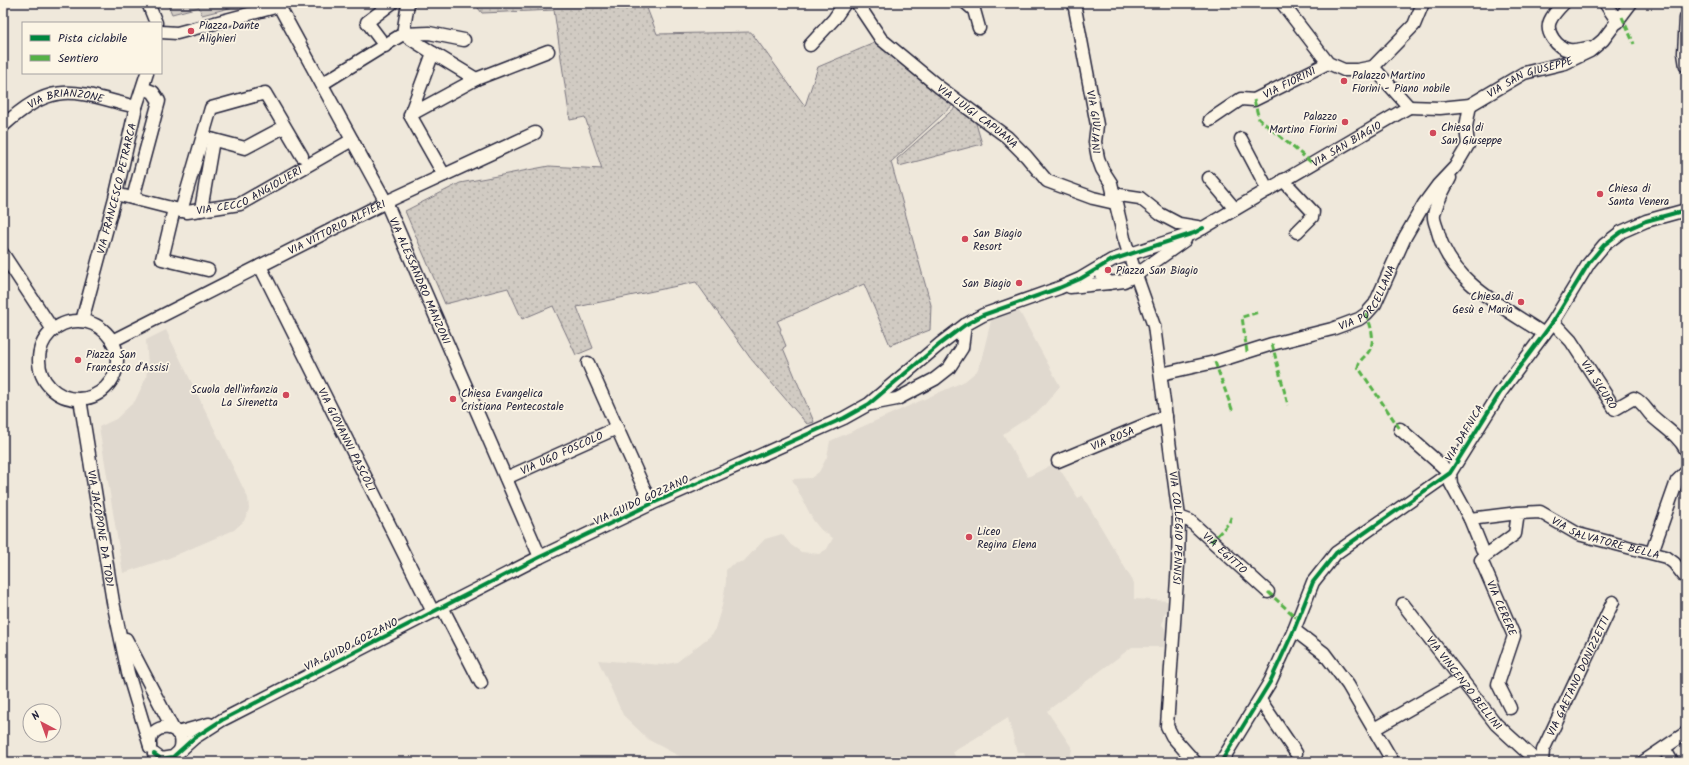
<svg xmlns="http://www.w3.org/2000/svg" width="1689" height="765" viewBox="0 0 1689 765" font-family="Kalam,sans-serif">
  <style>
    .built { fill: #e0d9cf }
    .grass { fill: url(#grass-dots); stroke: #7a767f }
    .garden { fill: #d1cbc3; stroke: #7a767f }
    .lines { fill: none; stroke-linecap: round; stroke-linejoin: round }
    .street-casing { stroke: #22223b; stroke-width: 15 }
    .street { stroke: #fcf5e5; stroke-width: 12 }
    .quiet { stroke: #55b146; stroke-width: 3; stroke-dasharray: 6 3; stroke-linecap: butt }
    .cycleway-casing { stroke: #fcf5e5; stroke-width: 6 }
    .cycleway { stroke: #00873e; stroke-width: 4 }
    .poi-dot { fill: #d1495b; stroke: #fcf5e5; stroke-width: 1.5 }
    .labels { text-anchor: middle; stroke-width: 3.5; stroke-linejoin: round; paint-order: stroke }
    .poi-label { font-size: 11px; fill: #22223b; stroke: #fcf5e5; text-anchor: start }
    .street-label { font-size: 11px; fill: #22223b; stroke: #fcf5e5 }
  </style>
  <defs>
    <pattern id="grass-dots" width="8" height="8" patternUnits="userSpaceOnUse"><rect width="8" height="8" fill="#d1cbc3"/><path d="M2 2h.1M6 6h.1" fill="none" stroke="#b3aea8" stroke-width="1.8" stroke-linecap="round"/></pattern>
  </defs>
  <rect width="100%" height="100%" fill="#efe8db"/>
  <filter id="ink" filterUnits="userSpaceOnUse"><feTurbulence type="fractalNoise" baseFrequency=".025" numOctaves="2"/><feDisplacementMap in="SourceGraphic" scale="8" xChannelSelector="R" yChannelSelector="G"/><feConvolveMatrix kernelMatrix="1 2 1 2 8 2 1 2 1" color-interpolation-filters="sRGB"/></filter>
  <g filter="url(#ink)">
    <g class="built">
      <polygon points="1018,309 1060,386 1041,409 1003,434 1028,477 1053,464 1061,471 1078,498 1082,495 1134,583 1134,599 1170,601 1170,609 1164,614 1162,625 1168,632 1166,647 1132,647 1047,711 1072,748 1070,762 1026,762 1024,752 1017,752 1008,718 953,752 958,762 690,762 649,740 623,715 598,660 663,665 677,662 709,637 714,632 722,606 726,582 726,570 731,565 744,561 765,539 782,534 791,545 801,552 819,554 827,549 833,538 821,530 813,520 792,479 811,478 819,472 827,457 830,441 965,381 977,371 981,361 992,317"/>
      <polygon points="166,330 248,498 249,509 244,521 234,530 169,558 123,573 99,427 116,419 135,401 146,378 148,365 146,340"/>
    </g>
    <g class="grass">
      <polygon points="474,3 645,3 657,34 751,32 805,106 818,67 879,41 955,103 891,162 931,305 930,330 890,345 864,284 777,321 781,329 780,331 786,346 783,348 814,422 807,424 751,359 696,282 577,307 593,348 576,355 553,306 522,319 508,288 445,304 405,211 460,183 549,166 602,169 585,117 570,120 554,10 482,13"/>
      <polygon points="957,106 975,120 982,144 899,166 897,159"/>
    </g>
    <polygon class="garden" points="167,3 249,3 202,15 199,7 172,14"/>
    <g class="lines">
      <defs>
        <g id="street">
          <polyline points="148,3 156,23"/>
          <polyline points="408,3 403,34 429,33 464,40"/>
          <path id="s1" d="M 857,3 L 881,39 L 939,87 L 1007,137 L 1026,156 L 1047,181 L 1093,198 L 1115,203"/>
          <polyline points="966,3 974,10 979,28"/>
          <path id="s2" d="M 1074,3 L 1097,125 L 1095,142 L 1098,158 L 1102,169 L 1111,183 L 1124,238 L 1136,275 L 1185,240"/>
          <polyline points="1282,3 1328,63 1344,70 1357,70 1373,67 1409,107"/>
          <path d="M 1564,3 C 1559,8 1553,14 1550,21 C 1545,32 1557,48 1569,50 C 1575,51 1581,49 1588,48"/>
          <polyline points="1605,3 1618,22"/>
          <path id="s3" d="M 279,6 L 386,202 L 540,557"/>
          <polyline points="1686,18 1684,53 1686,66"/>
          <polyline points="161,32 177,33 279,6 285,3"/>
          <polyline points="810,45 834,19 845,3"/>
          <polyline points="385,46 367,22 392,3"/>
          <polyline points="433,53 476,79 548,51"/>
          <polyline points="1373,67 1414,25 1423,3"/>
          <polyline points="322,84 403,34 433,53 410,115 444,175"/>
          <path id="s4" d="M 1409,107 L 1440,108 L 1470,105 L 1524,73 L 1565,63 L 1590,51 L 1603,40 L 1631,3"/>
          <polyline points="410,115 476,79"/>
          <path id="s5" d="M 1210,120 L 1241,99 L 1254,100 L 1328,63"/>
          <path id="s6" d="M 3,126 C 54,78 75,92 136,107"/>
          <polyline points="203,137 245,148 284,127"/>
          <polyline points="1241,139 1268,190"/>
          <polyline points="1209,178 1235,209"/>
          <path d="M 1450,178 C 1444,189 1436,203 1434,215 C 1433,220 1437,227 1438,232 C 1451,283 1504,307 1544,334"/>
          <polyline points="1283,180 1313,212 1312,217 1297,232"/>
          <path id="s7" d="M 116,194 L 187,212 L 240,204 L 352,140"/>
          <path id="s8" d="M 1113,194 L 1140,198 L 1160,214 L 1179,224 L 1203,228 L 1409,107"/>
          <polyline points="133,198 159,101 153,92 143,88"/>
          <polyline points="174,209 162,259 208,270"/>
          <polyline points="201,210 213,140"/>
          <polyline points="181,211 211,108 265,93 302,156"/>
          <polyline points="3,254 53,330"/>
          <path id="s9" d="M 1105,264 L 1102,275 L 1109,283 L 1124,281 L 1136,275 L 1154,326 L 1179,517 L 1178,564 L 1167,726 L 1172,736 L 1195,762"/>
          <path id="s10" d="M 260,266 L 433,612"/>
          <polyline points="1070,287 1109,283"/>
          <path id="s11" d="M 82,321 L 116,194 L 136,107 L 147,73"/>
          <circle cx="78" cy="360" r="39"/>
          <path id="s12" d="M 1553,322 L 1571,341 L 1615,409 L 1634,398 C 1643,402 1646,410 1652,416 C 1665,428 1678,435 1686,450"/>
          <path id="s13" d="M 112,341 L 386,202 L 535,133"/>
          <polyline points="588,363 651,504"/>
          <path id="s14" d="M 1161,374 L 1215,362 L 1272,344 L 1332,329 L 1359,319 L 1366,314 L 1375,304 L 1405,237 L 1424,204 L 1438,185 L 1455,167 L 1468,145 L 1466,127 L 1470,105"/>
          <path id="s15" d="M 80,399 L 113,602 L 128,673 L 150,746"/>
          <polyline points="871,404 897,399 935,379 949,368 962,348 965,325"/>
          <polyline points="1400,429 1450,473 1451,484 1470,519"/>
          <path id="s16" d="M 1058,461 L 1166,416"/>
          <path id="s17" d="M 506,478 L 617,428"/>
          <path id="s18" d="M 1518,513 L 1515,534 L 1485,556 L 1470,519 L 1518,513 L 1540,512 L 1578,534 L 1666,557 L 1674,563 L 1686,578"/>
          <path id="s19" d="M 1179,517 L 1190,521 L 1268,592"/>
          <polyline points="1652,552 1677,481 1686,472"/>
          <path id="s20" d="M 1485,556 L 1481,560 L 1514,636 L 1498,684 L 1510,708"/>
          <path id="s21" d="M 1403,604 L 1496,724 L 1531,756"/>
          <polyline points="442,607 481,683"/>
          <polyline points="1294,630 1324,653 1348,685 1393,762"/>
          <polyline points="126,639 173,729"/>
          <polyline points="1260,700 1296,753"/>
          <polyline points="1374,729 1462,679"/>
          <polyline points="177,733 209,724"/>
          <path d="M 150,747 C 147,718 190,724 180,750"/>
          <polyline points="1664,748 1672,762"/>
          <polyline points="154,754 161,759 173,757 194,738 222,720 540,557 651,504 844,418 869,404 940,344 965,325 983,315 1059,288 1080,279 1112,260 1194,233 1203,228"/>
          <polyline points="1221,762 1270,682 1294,630 1313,582 1336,553 1450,473 1500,393 1553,322 1589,263 1604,245 1621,232 1646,221 1686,210"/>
          <path id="s22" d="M 1542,762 L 1543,750 L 1613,602"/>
          <polyline points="1643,762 1686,733"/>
        </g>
      </defs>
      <use href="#street" class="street-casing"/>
      <use href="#street" class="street"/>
      <g class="quiet">
        <polyline points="1622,17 1634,44"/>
        <polyline points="1254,100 1259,119 1312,163"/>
        <path d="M 1366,314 C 1371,326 1377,342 1367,354 C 1363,358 1359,361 1358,367 L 1400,429"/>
        <polyline points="1272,344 1288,405"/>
        <polyline points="1247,352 1242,317 1259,312"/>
        <polyline points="1215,362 1233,412"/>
        <polyline points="1211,542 1229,523 1232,515"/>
        <polyline points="1268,592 1298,619"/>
      </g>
      <defs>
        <g id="cycleway">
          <polyline points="154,754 161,759 173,757 194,738 222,720 540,557 651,504 844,418 869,404 940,344 965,325 983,315 1059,288 1080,279 1112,260 1194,233 1203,228"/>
          <polyline points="1221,762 1270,682 1294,630 1313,582 1336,553 1450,473 1500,393 1553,322 1589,263 1604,245 1621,232 1646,221 1686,210"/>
        </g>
      </defs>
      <use href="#cycleway" class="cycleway-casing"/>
      <use href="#cycleway" class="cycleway"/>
    </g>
  </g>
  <g class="poi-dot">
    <circle cx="191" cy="31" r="4"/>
    <circle cx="1344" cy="81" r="4"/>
    <circle cx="1345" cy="122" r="4"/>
    <circle cx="1433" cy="133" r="4"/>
    <circle cx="1600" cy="194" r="4"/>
    <circle cx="965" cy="239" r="4"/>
    <circle cx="1108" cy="270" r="4"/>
    <circle cx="1019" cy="283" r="4"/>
    <circle cx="1521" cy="302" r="4"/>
    <circle cx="78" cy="360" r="4"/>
    <circle cx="286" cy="395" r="4"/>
    <circle cx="453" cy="399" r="4"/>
    <circle cx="969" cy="537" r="4"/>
  </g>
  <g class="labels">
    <g class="poi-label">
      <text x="199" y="29">Piazza Dante<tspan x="199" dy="13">Alighieri</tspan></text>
      <text x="1352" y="79">Palazzo Martino<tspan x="1352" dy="13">Fiorini - Piano nobile</tspan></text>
      <text x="1337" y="120" text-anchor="end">Palazzo<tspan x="1337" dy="13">Martino Fiorini</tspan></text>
      <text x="1441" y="131">Chiesa di<tspan x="1441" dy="13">San Giuseppe</tspan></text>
      <text x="1608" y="192">Chiesa di<tspan x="1608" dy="13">Santa Venera</tspan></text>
      <text x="973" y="237">San Biagio<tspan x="973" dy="13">Resort</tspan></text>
      <text x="1116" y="274">Piazza San Biagio</text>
      <text x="1011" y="287" text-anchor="end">San Biagio</text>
      <text x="1513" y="300" text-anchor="end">Chiesa di<tspan x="1513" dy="13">Gesù e Maria</tspan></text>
      <text x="86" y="358">Piazza San<tspan x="86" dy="13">Francesco d'Assisi</tspan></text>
      <text x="278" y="393" text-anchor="end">Scuola dell'infanzia<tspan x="278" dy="13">La Sirenetta</tspan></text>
      <text x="461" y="397">Chiesa Evangelica<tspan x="461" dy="13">Cristiana Pentecostale</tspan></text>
      <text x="977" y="535">Liceo<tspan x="977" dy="13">Regina Elena</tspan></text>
    </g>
    <g class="street-label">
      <text dy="4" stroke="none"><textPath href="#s4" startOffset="128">VIA SAN GIUSEPPE</textPath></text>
      <text dy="4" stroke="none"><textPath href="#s5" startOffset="90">VIA FIORINI</textPath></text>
      <text dy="4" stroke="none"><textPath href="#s6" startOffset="72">VIA BRIANZONE</textPath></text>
      <text dy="4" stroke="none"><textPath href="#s1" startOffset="167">VIA LUIGI CAPUANA</textPath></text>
      <text dy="4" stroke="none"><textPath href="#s2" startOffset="121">VIA GIULIANI</textPath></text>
      <text dy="4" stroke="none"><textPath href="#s8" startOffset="265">VIA SAN BIAGIO</textPath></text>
      <text dy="4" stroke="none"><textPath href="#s11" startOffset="137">VIA FRANCESCO PETRARCA</textPath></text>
      <text dy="4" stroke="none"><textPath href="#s7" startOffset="140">VIA CECCO ANGIOLIERI</textPath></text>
      <text dy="4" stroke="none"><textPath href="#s13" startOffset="252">VIA VITTORIO ALFIERI</textPath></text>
      <text dy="4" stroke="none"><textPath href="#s3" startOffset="309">VIA ALESSANDRO MANZONI</textPath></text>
      <text dy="4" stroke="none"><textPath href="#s14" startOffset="227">VIA PORCELLANA</textPath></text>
      <text dy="4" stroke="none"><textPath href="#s12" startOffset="78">VIA SICURO</textPath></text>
      <text transform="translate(1464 433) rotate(-59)" y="4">VIA DAFNICA</text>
      <text dy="4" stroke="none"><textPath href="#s10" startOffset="194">VIA GIOVANNI PASCOLI</textPath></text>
      <text dy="4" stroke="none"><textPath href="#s16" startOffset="59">VIA ROSA</textPath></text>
      <text dy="4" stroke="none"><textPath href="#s17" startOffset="61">VIA UGO FOSCOLO</textPath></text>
      <text transform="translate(641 500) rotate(-25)" y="4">VIA GUIDO GOZZANO</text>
      <text dy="4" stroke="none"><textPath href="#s9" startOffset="308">VIA COLLEGIO PENNISI</textPath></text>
      <text dy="4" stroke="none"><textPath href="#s15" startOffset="131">VIA JACOPONE DA TODI</textPath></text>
      <text dy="4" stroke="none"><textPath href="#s18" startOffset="240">VIA SALVATORE BELLA</textPath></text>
      <text dy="4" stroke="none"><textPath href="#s19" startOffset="59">VIA EGITTO</textPath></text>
      <text dy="4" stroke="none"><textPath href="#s20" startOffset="58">VIA CERERE</textPath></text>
      <text transform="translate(351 644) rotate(-27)" y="4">VIA GUIDO GOZZANO</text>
      <text dy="4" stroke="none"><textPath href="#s22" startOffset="94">VIA GAETANO DONIZZETTI</textPath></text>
      <text dy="4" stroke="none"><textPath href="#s21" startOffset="100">VIA VINCENZO BELLINI</textPath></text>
    </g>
  </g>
  <rect width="1689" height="765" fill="none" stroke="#fcf5e5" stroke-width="16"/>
  <rect x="8" y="8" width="1673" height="749" fill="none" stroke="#22223b" stroke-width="1.5" filter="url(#ink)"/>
  <rect x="22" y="22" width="140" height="52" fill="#fcf5e5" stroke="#a5a1a1"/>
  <rect x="30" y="35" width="20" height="6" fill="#00873e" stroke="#a5a1a1"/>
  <text x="58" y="42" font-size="12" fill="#22223b">Pista ciclabile</text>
  <rect x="30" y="55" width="20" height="6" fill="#55b146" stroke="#a5a1a1"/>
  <text x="58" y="62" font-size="12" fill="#22223b">Sentiero</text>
  <g transform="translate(42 723) rotate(319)"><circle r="19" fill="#fcf5e5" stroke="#a5a1a1"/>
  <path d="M0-3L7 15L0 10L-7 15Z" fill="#d1495b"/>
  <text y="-6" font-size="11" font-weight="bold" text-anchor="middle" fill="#22223b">N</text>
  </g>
</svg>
